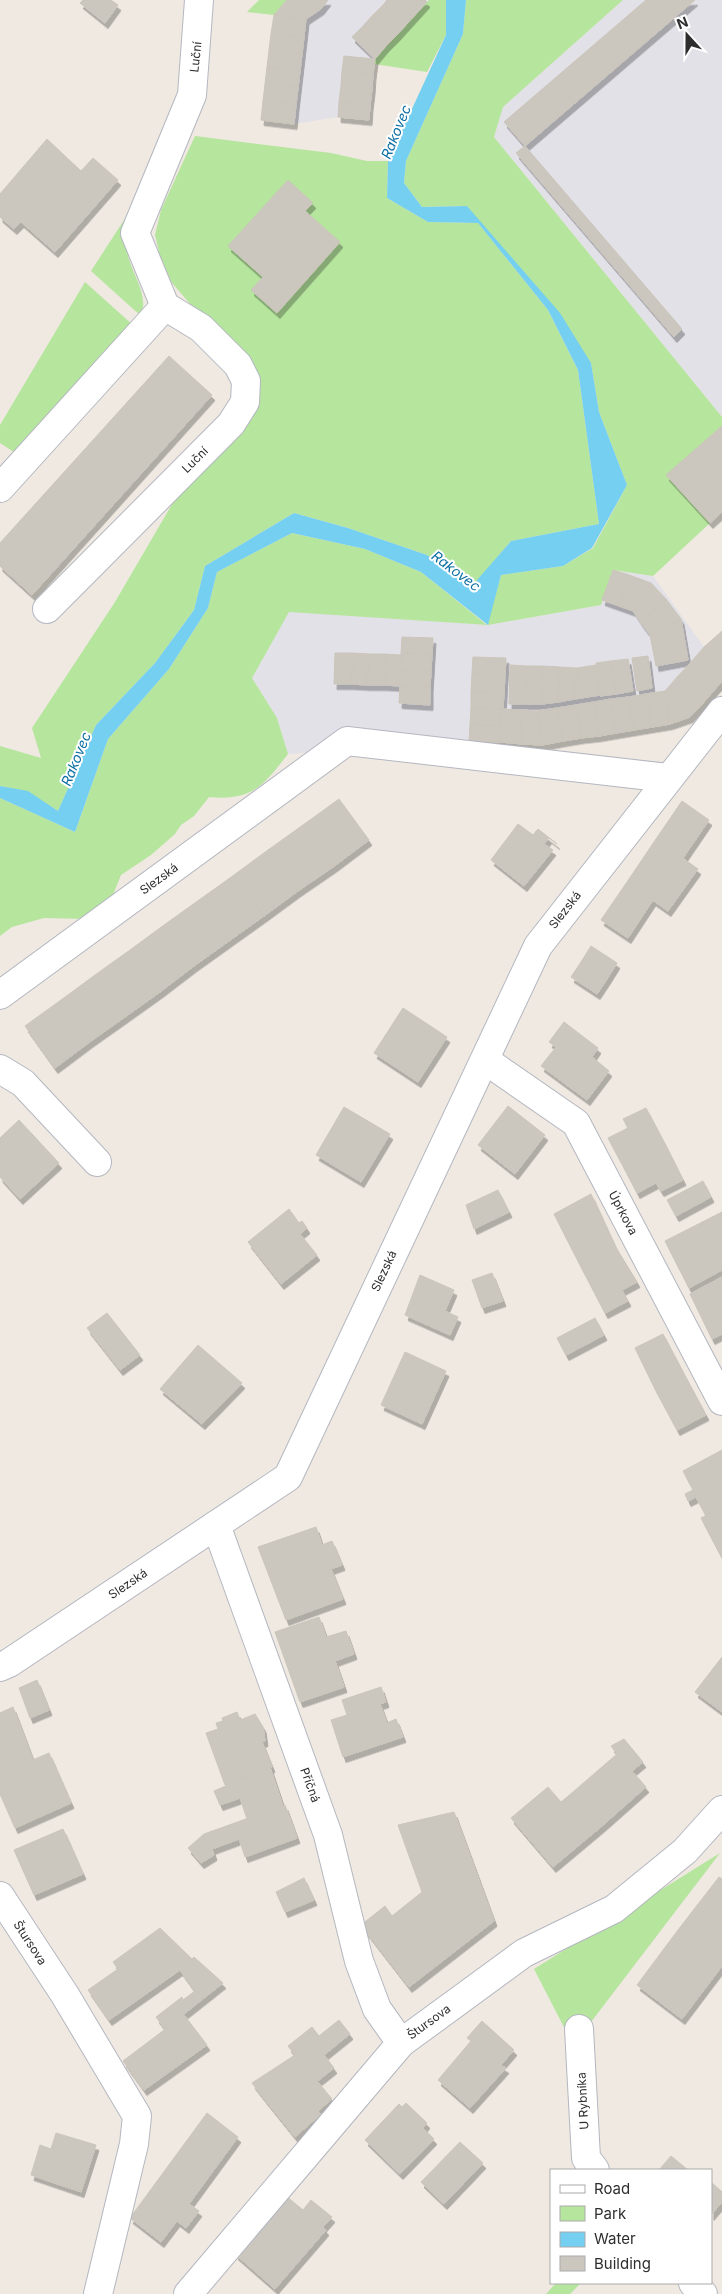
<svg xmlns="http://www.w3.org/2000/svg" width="722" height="2294" viewBox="0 0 722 2294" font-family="Inter,sans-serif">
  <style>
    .industrial { fill: #e3e1e8 }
    .green { fill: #b6e59e }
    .water { fill: #75cff0 }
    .building { fill: #cbc7bf; stroke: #cbc5ba; filter: url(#shadow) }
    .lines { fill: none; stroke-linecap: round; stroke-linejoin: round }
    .street-casing { stroke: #b4b7c1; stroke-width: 30 }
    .street { stroke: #fff; stroke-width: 28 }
    .labels { text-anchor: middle; stroke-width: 4; stroke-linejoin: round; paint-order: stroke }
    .street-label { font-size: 12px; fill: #2e2e2e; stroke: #fff }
    .water-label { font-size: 14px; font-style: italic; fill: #0d6fa3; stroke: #fff }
  </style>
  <defs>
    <filter id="shadow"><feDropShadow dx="3" dy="5.5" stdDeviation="0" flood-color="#0004"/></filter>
  </defs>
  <rect width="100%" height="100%" fill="#efe9e1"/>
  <g class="industrial">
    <polygon points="287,0 429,0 375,59 369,120 338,117 294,124 261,120 274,15"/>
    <polygon points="623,0 722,0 722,417 494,137 503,107"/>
    <polygon points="613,570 653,576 704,647 722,682 690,717 670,724 563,741 522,744 469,741 288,754 277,718 252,678 289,611 488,625 601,605"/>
  </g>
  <g class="green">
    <polygon points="259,0 287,0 274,15 247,12"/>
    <polygon points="429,0 446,0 446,35 427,72 374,64 375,59"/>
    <path d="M 466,0 L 623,0 L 503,107 L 494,137 L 722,417 L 722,426 L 667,475 L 710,523 L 653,576 L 613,570 L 601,605 L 488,625 L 289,612 L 252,678 L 277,718 L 288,754 C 263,786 252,801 209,797 L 194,816 L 181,825 L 175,834 L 151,855 L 121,875 L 111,900 L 86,919 L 44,918 L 12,927 L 0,936 L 0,798 L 75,832 L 108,739 L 169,669 L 208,608 L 217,572 L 292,533 L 365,549 L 421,572 L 487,625 L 501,575 L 563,566 L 593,548 L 627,485 L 599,412 L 591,363 L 467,206 L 422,207 L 404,183 L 406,161 L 463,34 Z"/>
    <polygon points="195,136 331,153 367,161 388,161 387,198 428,222 478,223 548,310 578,370 599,524 511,541 471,588 427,555 348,528 294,513 205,566 194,610 155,663 96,725 58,811 28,792 0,786 0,746 41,758 32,728 115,602 178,494 251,414 205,321 172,283 160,256 155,235 161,210"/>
    <path d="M 126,217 C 126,229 125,243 128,256 C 133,275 149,296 141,316 L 91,271 Z"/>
    <polygon points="85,282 134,326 17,454 0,443 0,425"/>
    <polygon points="720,1853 591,2022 568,2035 534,1969"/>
    <polygon points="556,2283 581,2283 570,2294 546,2294"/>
  </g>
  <polygon class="water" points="446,0 466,0 463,34 406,161 404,183 422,207 467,206 560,313 591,363 599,412 627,485 592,548 563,566 501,575 488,625 421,572 365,549 292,533 217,572 208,608 169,669 108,739 75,832 0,798 0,786 28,791 58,811 96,725 155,663 194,610 205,566 294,513 348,528 427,555 471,587 511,541 599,524 578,370 548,310 478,223 428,222 387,198 388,161 446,35"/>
  <g class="building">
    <polygon points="83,0 111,0 118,5 105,23 80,3"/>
    <polygon points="287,0 310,0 321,9 306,19 274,15"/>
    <polygon points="310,0 328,0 321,9"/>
    <polygon points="387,0 402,0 416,14 406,25 384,4"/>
    <polygon points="402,0 425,0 427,2 416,14"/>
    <polygon points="646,0 695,0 525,146 504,122"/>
    <polygon points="384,4 406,25 396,36 373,15"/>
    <polygon points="274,15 306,19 304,37 271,34"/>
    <polygon points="373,15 396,36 385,47 363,26"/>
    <polygon points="363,26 385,47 375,59 352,37"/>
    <polygon points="271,34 304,37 302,54 269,50"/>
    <polygon points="269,50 302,54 300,71 267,67"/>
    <polygon points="344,56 375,59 373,74 342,71"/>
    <polygon points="267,67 300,71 298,88 265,84"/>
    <polygon points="342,71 373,74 372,89 341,86"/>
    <polygon points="265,84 298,88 296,105 263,101"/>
    <polygon points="341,86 372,89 370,105 339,102"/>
    <polygon points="263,101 296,105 294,124 261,120"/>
    <polygon points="339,102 370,105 369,120 338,117"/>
    <polygon points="47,139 81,171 93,158 118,180 55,252 21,222 14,229 0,217 0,194"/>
    <polygon points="525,146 682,329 674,337 516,153"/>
    <polygon points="288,180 313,203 305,211 340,242 277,313 251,290 263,277 228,246"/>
    <polygon points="169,356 212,395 32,595 0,566 0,543"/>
    <polygon points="722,426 722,512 710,523 666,475"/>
    <polygon points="613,570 629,575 619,606 602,600"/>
    <polygon points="629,575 651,583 633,611 619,606"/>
    <polygon points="651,583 666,599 641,623 633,611"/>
    <polygon points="666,599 681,619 650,635 641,623"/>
    <polygon points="681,619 688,660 656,666 650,635"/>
    <polygon points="722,631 722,666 704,647"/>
    <polygon points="402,637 433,638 432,654 401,653"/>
    <polygon points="704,647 722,666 722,682 716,688 691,662"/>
    <polygon points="335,653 353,653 351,684 334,684"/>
    <polygon points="353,653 369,654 367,685 351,684"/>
    <polygon points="401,653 432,654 431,671 400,670"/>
    <polygon points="369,654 385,654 384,685 367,685"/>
    <polygon points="385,654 401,655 400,686 384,685"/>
    <polygon points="648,656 652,688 637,691 632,658"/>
    <polygon points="473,657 506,658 505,675 472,673"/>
    <polygon points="628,659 633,691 616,694 611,661"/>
    <polygon points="611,661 616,694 600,696 596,663"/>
    <polygon points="691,662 716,688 704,702 678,676"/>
    <polygon points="510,665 527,666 525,704 509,704"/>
    <polygon points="596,665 600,695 575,699 577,668"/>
    <polygon points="527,666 543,666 542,704 525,704"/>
    <polygon points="543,666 560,667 558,702 542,704"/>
    <polygon points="560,667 577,668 575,699 558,702"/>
    <polygon points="400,670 431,671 430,687 400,686"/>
    <polygon points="472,673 505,675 504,693 471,692"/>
    <polygon points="678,676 704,702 690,717 665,691"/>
    <polygon points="400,686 430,687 430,705 399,703"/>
    <polygon points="665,691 670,724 652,727 646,694"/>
    <polygon points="665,691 690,717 670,724"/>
    <polygon points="471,692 504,693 503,709 471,708"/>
    <polygon points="646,694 652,727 634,730 629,697"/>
    <polygon points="629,697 634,730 616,733 611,699"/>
    <polygon points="611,699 616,733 599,736 594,702"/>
    <polygon points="594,702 599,736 581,738 576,705"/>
    <polygon points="576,705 581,738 563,741 557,708"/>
    <polygon points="471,708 501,709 501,726 470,724"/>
    <polygon points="557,708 563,741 542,745 537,711"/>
    <polygon points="501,709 520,710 522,744 500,742"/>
    <polygon points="520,710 537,711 542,745 522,744"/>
    <polygon points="470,724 501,726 500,742 469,741"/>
    <polygon points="339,799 369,840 333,867 303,825"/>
    <polygon points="682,801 709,820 683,858 656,839"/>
    <polygon points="518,824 533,835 538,829 557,844 549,838 544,844 553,850 524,886 491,860"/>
    <polygon points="303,825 333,867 298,891 268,850"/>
    <polygon points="656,839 698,869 668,911 627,882"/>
    <polygon points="268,850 298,891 264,916 234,875"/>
    <polygon points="234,875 264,916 229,941 199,900"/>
    <polygon points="627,882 653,900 628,938 601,920"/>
    <polygon points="199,900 229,941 194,966 164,925"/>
    <polygon points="164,925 194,966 160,992 130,950"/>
    <polygon points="591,946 617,963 607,979 581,962"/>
    <polygon points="130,950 160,992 125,1017 95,975"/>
    <polygon points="581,962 607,979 597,994 571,977"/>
    <polygon points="95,975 125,1017 91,1041 61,1000"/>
    <polygon points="61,1000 91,1041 55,1068 25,1026"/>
    <polygon points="403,1008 447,1037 418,1082 374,1053"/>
    <polygon points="564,1022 598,1048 592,1057 609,1071 587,1100 541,1066 556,1047 549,1042"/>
    <polygon points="508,1106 545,1135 515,1174 478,1145"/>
    <polygon points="344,1107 390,1134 361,1182 316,1155"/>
    <polygon points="646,1108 665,1144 623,1166 608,1138 628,1128 623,1119"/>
    <polygon points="19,1120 59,1163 20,1199 0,1177 0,1138"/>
    <polygon points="665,1144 683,1180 661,1191 656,1183 637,1193 623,1166"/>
    <polygon points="703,1181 711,1197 676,1216 667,1200"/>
    <polygon points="498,1190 509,1212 474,1229 466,1205"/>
    <polygon points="591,1194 615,1246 580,1265 554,1214"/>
    <polygon points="289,1209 299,1223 302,1221 307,1228 300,1234 317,1255 281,1284 248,1242"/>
    <polygon points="722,1212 722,1270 689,1288 665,1241"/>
    <polygon points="615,1246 637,1282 622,1290 628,1301 605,1313 580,1265"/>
    <polygon points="492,1273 503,1301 482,1308 472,1280"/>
    <polygon points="420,1275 454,1290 445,1311 458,1317 450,1335 405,1315"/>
    <polygon points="722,1277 722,1334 712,1339 690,1294"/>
    <polygon points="107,1313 140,1355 120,1370 87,1328"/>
    <polygon points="595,1318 604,1335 566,1355 557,1338"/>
    <polygon points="663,1334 684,1374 655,1389 635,1348"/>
    <polygon points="198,1345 242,1383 202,1424 160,1389"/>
    <polygon points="405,1352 446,1371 422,1424 381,1405"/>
    <polygon points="684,1374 706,1415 677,1430 655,1389"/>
    <polygon points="722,1450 722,1508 706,1516 696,1497 688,1501 685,1494 693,1490 683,1471"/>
    <polygon points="722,1508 722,1558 701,1518"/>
    <polygon points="316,1527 322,1545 332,1541 342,1565 331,1569 343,1599 286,1620 258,1547"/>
    <polygon points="319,1617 326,1637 346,1631 354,1654 335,1661 344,1687 300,1702 275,1632"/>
    <polygon points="722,1657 722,1712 695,1692"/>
    <polygon points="37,1680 49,1710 30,1718 19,1688"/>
    <polygon points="381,1687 386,1702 380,1704 387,1723 396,1719 403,1737 343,1757 331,1720 347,1715 342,1700"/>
    <polygon points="13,1707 33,1760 0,1774 0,1713"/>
    <polygon points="237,1712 240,1720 255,1714 263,1727 265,1741 262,1742 272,1767 225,1785 206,1733 218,1729 216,1723 223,1721 222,1718"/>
    <polygon points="624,1739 643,1762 632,1771 646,1787 602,1826 573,1792 617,1754 611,1746"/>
    <polygon points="49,1753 71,1803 15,1828 0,1794 0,1774"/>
    <polygon points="270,1767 283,1806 247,1819 240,1798 220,1805 214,1791"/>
    <polygon points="548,1787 561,1802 573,1792 602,1826 553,1867 511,1818"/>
    <polygon points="285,1805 297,1838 245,1857 239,1839 212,1849 214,1855 201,1863 188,1848 204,1834"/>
    <polygon points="454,1812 494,1921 409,1987 361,1925 385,1906 392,1916 422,1892 398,1825"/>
    <polygon points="63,1829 83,1874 34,1895 14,1850"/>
    <polygon points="719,1877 722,1879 722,1964 678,1930"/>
    <polygon points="304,1878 314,1900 285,1912 276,1892"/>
    <polygon points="160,1928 192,1959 194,1957 223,1983 165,2029 156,2017 182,1997 183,2000 195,1991 180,1970 109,2020 88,1990 118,1969 113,1962"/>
    <polygon points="678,1930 722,1964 722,1966 682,2019 637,1985"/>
    <polygon points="184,2015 207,2045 144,2090 123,2061"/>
    <polygon points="339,2020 350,2034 324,2055 334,2068 309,2088 304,2083 297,2089 288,2082 266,2101 252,2083 295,2055 288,2046 312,2027 319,2036"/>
    <polygon points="482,2021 514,2050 501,2065 506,2068 470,2108 438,2080 471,2041 467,2038"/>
    <polygon points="317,2081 332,2099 318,2111 321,2114 295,2137 266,2101 288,2082 297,2089 304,2083 309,2088"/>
    <polygon points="406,2103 427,2123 423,2128 434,2139 400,2174 365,2140 399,2104 402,2107"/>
    <polygon points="207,2113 238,2137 189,2204 199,2211 186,2228 177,2221 161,2242 130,2218"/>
    <polygon points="56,2133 96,2145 81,2192 31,2175 40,2145 51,2149"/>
    <polygon points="460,2142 483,2163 444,2204 421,2182"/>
    <polygon points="671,2156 688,2170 659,2170"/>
    <polygon points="711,2182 722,2192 722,2202 711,2215"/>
    <polygon points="286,2196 303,2210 311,2200 332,2217 323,2227 326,2230 275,2289 235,2254"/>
  </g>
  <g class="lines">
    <defs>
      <g id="street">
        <polyline points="0,488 165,306"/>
        <polyline points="47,609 231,424 245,402 246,381 238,365 201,328 165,306 135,233 192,95 199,0"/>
        <polyline points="0,995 347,741 668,778"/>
        <polyline points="485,1060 576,1123 722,1401"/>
        <polyline points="0,1069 23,1083 97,1162"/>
        <polyline points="216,1525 328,1835 359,1961 377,2009 401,2043"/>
        <polyline points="0,1667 9,1663 288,1477 538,946 722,711"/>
        <polyline points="0,1896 65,1995 137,2116 134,2144 98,2294"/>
        <polyline points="579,2029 586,2158 595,2170"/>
        <polyline points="693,2283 703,2294"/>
        <polyline points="188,2294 401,2043 524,1953 614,1909 685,1851 722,1810"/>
      </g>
    </defs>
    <use href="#street" class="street-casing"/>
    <use href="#street" class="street"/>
  </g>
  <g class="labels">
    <g class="street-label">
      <text transform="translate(196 57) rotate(-84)" y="4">Luční</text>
      <text transform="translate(195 460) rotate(-45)" y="4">Luční</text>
      <text transform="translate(159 879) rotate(-36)" y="4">Slezská</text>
      <text transform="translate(565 910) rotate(-52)" y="4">Slezská</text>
      <text transform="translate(623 1213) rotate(62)" y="4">Úprkova</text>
      <text transform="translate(384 1271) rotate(-65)" y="4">Slezská</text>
      <text transform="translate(128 1584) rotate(-34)" y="4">Slezská</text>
      <text transform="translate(310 1785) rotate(70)" y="4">Příčná</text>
      <text transform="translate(30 1943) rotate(57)" y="4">Štursova</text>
      <text transform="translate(429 2022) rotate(-36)" y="4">Štursova</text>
      <text transform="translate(583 2101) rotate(-93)" y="4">U Rybníka</text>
    </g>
    <g class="water-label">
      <text transform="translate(396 132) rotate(-68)" y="5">Rakovec</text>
      <text transform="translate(456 571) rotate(37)" y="5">Rakovec</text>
      <text transform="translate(76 759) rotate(-68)" y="5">Rakovec</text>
    </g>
  </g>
  <rect x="550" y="2169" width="162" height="115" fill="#ffffff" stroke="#ababab"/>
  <rect x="560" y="2185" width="25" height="8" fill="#ffffff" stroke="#ababab"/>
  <text x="594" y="2194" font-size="15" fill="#2e2e2e">Road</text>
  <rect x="560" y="2206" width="25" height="15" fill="#b6e59e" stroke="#ababab"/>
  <text x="594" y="2219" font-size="15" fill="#2e2e2e">Park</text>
  <rect x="560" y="2232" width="25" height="15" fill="#75cff0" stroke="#ababab"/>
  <text x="594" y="2244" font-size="15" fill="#2e2e2e">Water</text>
  <rect x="560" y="2256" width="25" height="15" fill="#cbc7bf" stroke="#ababab"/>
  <text x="594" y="2269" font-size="15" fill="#2e2e2e">Building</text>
  <g transform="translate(687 35) rotate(339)" stroke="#ffffff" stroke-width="4" paint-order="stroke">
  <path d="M0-4L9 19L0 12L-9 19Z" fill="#2e2e2e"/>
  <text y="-8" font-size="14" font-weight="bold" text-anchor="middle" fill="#2e2e2e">N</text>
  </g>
</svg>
